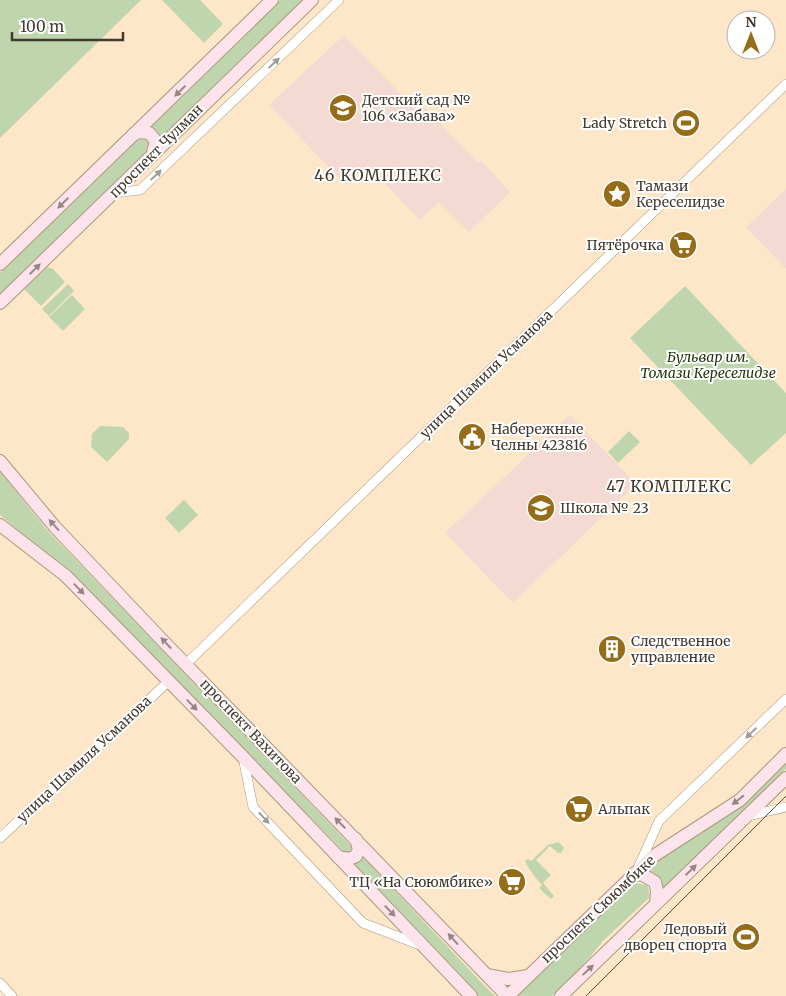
<svg xmlns="http://www.w3.org/2000/svg" width="786" height="996" viewBox="0 0 786 996" font-family="Merriweather,serif">
  <style>
    .education { fill: #f4dad3 }
    .green { fill: #bfd5ae }
    .lines { fill: none; stroke-linecap: round; stroke-linejoin: round }
    .street-casing { stroke: #ad987c; stroke-width: 10 }
    .secondary-casing { stroke: #ad987c; stroke-width: 14 }
    .street { stroke: #fff; stroke-width: 9 }
    .secondary { stroke: #fde3eb; stroke-width: 12 }
    .tram { stroke: #574d3f; stroke-width: 1 }
    .oneway { fill: #a19c96 }
    .oneway2 { fill: #978683 }
    .labels { text-anchor: middle; stroke-width: 4; stroke-linejoin: round; paint-order: stroke }
    .poi-label { font-size: 14px; fill: #433a2e; stroke: #fff; text-anchor: start }
    .street-label { font-size: 14px; fill: #433a2e; stroke: #fff }
    .park-label { font-size: 14px; font-style: italic; fill: #1e3307; stroke: #fff }
    .quarter-label { font-size: 16px; letter-spacing: 1px; fill: #433a2e; stroke: #fff }
  </style>
  <rect width="100%" height="100%" fill="#fde7c8"/>
  <g class="education">
    <polygon points="344,35 418,112 424,107 478,163 481,160 510,192 469,232 439,202 420,220 367,165 346,185 269,105"/>
    <polygon points="786,189 786,269 746,227"/>
    <polygon points="570,415 636,484 513,603 445,533"/>
  </g>
  <g class="green">
    <polygon points="0,0 141,0 0,138"/>
    <polygon points="162,0 200,0 223,24 204,43"/>
    <polygon points="280,0 305,0 159,141 156,132 146,128"/>
    <polygon points="141,135 149,136 149,149 0,294 0,273"/>
    <polygon points="47,267 53,269 65,282 41,306 24,289"/>
    <polygon points="68,284 74,291 49,316 42,309"/>
    <polygon points="685,286 786,393 786,433 751,465 630,338"/>
    <polygon points="72,295 85,309 63,331 49,317"/>
    <polygon points="100,426 123,427 129,433 129,439 107,462 91,447 92,434"/>
    <polygon points="629,431 640,442 618,463 608,452"/>
    <polygon points="0,472 47,530 352,847 350,852 345,853 312,819 290,802 68,572 0,515"/>
    <polygon points="184,500 198,515 179,533 165,518"/>
    <polygon points="786,763 786,769 665,888 660,885 648,872 661,858"/>
    <path d="M 558,842 L 564,847 L 561,853 L 558,853 L 550,846 L 536,860 L 551,875 L 543,883 L 554,896 L 551,899 L 539,888 L 542,885 C 538,881 528,868 525,861 L 528,859 L 531,861 L 548,845 Z"/>
    <polygon points="360,854 480,981 495,996 475,996 350,864"/>
    <polygon points="635,883 647,885 649,891 649,898 603,941 582,967 552,996 516,996"/>
  </g>
  <g class="lines">
    <defs>
      <g id="street">
        <polyline points="113,193 140,190 339,0"/>
        <polyline points="186,664 786,84"/>
        <polyline points="243,757 253,807 363,923 420,945"/>
        <polyline points="748,816 786,807"/>
        <polyline points="0,838 169,681"/>
        <polyline points="638,868 659,821 786,699"/>
        <polyline points="0,983 12,996"/>
      </g>
      <g id="secondary">
        <polyline points="133,135 138,132 149,133 156,141 153,152"/>
        <polyline points="0,264 272,0"/>
        <polyline points="0,303 312,0"/>
        <polyline points="0,461 55,527 165,643 507,996"/>
        <polyline points="0,525 66,576 243,757 471,996"/>
        <polyline points="338,857 349,859 356,856 359,849 356,839"/>
        <polyline points="633,874 643,875 655,882 657,891 656,904"/>
        <polyline points="487,975 508,979 528,976"/>
        <polyline points="508,996 652,857 740,800 786,754"/>
        <polyline points="561,996 786,778"/>
      </g>
    </defs>
    <use href="#street" class="street-casing"/>
    <use href="#secondary" class="secondary-casing"/>
    <use href="#street" class="street"/>
    <use href="#secondary" class="secondary"/>
    <polyline class="tram" points="586,996 786,796"/>
  </g>
  <defs><path id="oneway-solid" d="M-6-.8H1V-3.2L6.5 0L1 3.2V.8H-6Z" transform="scale(1.25)"/></defs>
  <g class="oneway">
    <use href="#oneway-solid" transform="translate(274 63) rotate(-43)"/>
    <use href="#oneway-solid" transform="translate(156 175) rotate(-43)"/>
    <use href="#oneway-solid" transform="translate(751 733) rotate(136)"/>
    <use href="#oneway-solid" transform="translate(264 818) rotate(47)"/>
  </g>
  <g class="oneway2">
    <use href="#oneway-solid" transform="translate(180 91) rotate(136)"/>
    <use href="#oneway-solid" transform="translate(63 203) rotate(136)"/>
    <use href="#oneway-solid" transform="translate(35 269) rotate(-44)"/>
    <use href="#oneway-solid" transform="translate(54 525) rotate(-132)"/>
    <use href="#oneway-solid" transform="translate(79 589) rotate(46)"/>
    <use href="#oneway-solid" transform="translate(166 643) rotate(-133)"/>
    <use href="#oneway-solid" transform="translate(192 705) rotate(46)"/>
    <use href="#oneway-solid" transform="translate(738 800) rotate(142)"/>
    <use href="#oneway-solid" transform="translate(340 823) rotate(-135)"/>
    <use href="#oneway-solid" transform="translate(691 870) rotate(-44)"/>
    <use href="#oneway-solid" transform="translate(390 911) rotate(46)"/>
    <use href="#oneway-solid" transform="translate(453 939) rotate(-132)"/>
    <use href="#oneway-solid" transform="translate(588 970) rotate(-43)"/>
  </g>
  <defs>
    <symbol id="school-disc" viewBox="-11 -11 22 22"><circle r="9.5" fill="#956d18" stroke="#fff"/><path d="M0-5L7-2L0 1L-7-2ZM-4 1L0 2.5L4 1V4Q0 6-4 4Z" fill="#fff"/></symbol>
    <symbol id="stadium-disc" viewBox="-11 -11 22 22"><circle r="9.5" fill="#956d18" stroke="#fff"/><path d="M0-5a6.5 5 0 1 0 0 10a6.5 5 0 1 0 0-10ZM-3.5-1.8h7v3.6h-7Z" fill="#fff"/></symbol>
    <symbol id="sight-disc" viewBox="-11 -11 22 22"><circle r="9.5" fill="#956d18" stroke="#fff"/><path d="M0-6L1.8-2.2L6-1.7L2.9 1.2L3.7 5.4L0 3.3L-3.7 5.4L-2.9 1.2L-6-1.7L-1.8-2.2Z" fill="#fff"/></symbol>
    <symbol id="supermarket-disc" viewBox="-11 -11 22 22"><circle r="9.5" fill="#956d18" stroke="#fff"/><path d="M-6-5.5h2.5l.6 2H6L4.5 2H-2.5L-4.4-4H-6ZM-1.5 3.2a1.3 1.3 0 1 0 .1 0ZM3 3.2a1.3 1.3 0 1 0 .1 0Z" fill="#fff"/></symbol>
    <symbol id="civic-disc" viewBox="-11 -11 22 22"><circle r="9.5" fill="#956d18" stroke="#fff"/><path d="M-.6-6.5H3V-4.5H.6V-3L4-1V1h2V6H-6V1h2V-1L-.6-3ZM-1.2 2.5V6h2.4V2.5Z" fill="#fff"/></symbol>
    <symbol id="building-disc" viewBox="-11 -11 22 22"><circle r="9.5" fill="#956d18" stroke="#fff"/><path d="M-4-6H4V6H1V3H-1V6H-4ZM-2.5-4.3h1.7v1.8h-1.7ZM.8-4.3h1.7v1.8H.8ZM-2.5-1h1.7V.8h-1.7ZM.8-1h1.7V.8H.8Z" fill="#fff"/></symbol>
  </defs>
  <g fill-rule="evenodd">
    <use href="#school-disc" x="327" y="92" width="32" height="32"/>
    <use href="#stadium-disc" x="670" y="107" width="32" height="32"/>
    <use href="#sight-disc" x="601" y="178" width="32" height="32"/>
    <use href="#supermarket-disc" x="667" y="229" width="32" height="32"/>
    <use href="#civic-disc" x="456" y="421" width="32" height="32"/>
    <use href="#school-disc" x="525" y="492" width="32" height="32"/>
    <use href="#building-disc" x="596" y="633" width="32" height="32"/>
    <use href="#supermarket-disc" x="563" y="793" width="32" height="32"/>
    <use href="#supermarket-disc" x="496" y="866" width="32" height="32"/>
    <use href="#stadium-disc" x="730" y="921" width="32" height="32"/>
  </g>
  <g class="labels">
    <g class="poi-label">
      <text x="362" y="105">Детский сад №<tspan x="362" dy="16">106 «Забава»</tspan></text>
      <text x="667" y="128" text-anchor="end">Lady Stretch</text>
      <text x="636" y="191">Тамази<tspan x="636" dy="16">Кереселидзе</tspan></text>
      <text x="664" y="250" text-anchor="end">Пятёрочка</text>
      <text x="491" y="434">Набережные<tspan x="491" dy="16">Челны 423816</tspan></text>
      <text x="560" y="513">Школа № 23</text>
      <text x="631" y="646">Следственное<tspan x="631" dy="16">управление</tspan></text>
      <text x="598" y="814">Альпак</text>
      <text x="493" y="887" text-anchor="end">ТЦ «На Сююмбике»</text>
      <text x="727" y="934" text-anchor="end">Ледовый<tspan x="727" dy="16">дворец спорта</tspan></text>
    </g>
    <g class="street-label">
      <text transform="translate(156 151) rotate(-45)" y="5">проспект Чулман</text>
      <text transform="translate(486 374) rotate(-44)" y="5">улица Шамиля Усманова</text>
      <text transform="translate(251 731) rotate(46)" y="5">проспект Вахитова</text>
      <text transform="translate(84 759) rotate(-43)" y="5">улица Шамиля Усманова</text>
      <text transform="translate(598 909) rotate(-43)" y="5">проспект Сююмбике</text>
    </g>
    <g class="park-label">
      <text x="708" y="362">Бульвар им.<tspan x="708" dy="16">Томази Кереселидзе</tspan></text>
    </g>
    <g class="quarter-label">
      <text x="378" y="181">46 КОМПЛЕКС</text>
      <text x="669" y="492">47 КОМПЛЕКС</text>
    </g>
  </g>
  <g transform="translate(751 35)"><circle r="24" fill="#ffffff" stroke="#b4b0ab"/>
  <path d="M0-4L9 19L0 12L-9 19Z" fill="#956d18"/>
  <text y="-8" font-size="14" font-weight="bold" text-anchor="middle" fill="#433a2e">N</text>
  </g>
  <path d="M12 32v8h111v-8" fill="none" stroke="#433a2e" stroke-width="2.5"/>
  <text x="20" y="32" font-size="15" fill="#433a2e" stroke="#ffffff" stroke-width="4" paint-order="stroke">100 m</text>
</svg>
